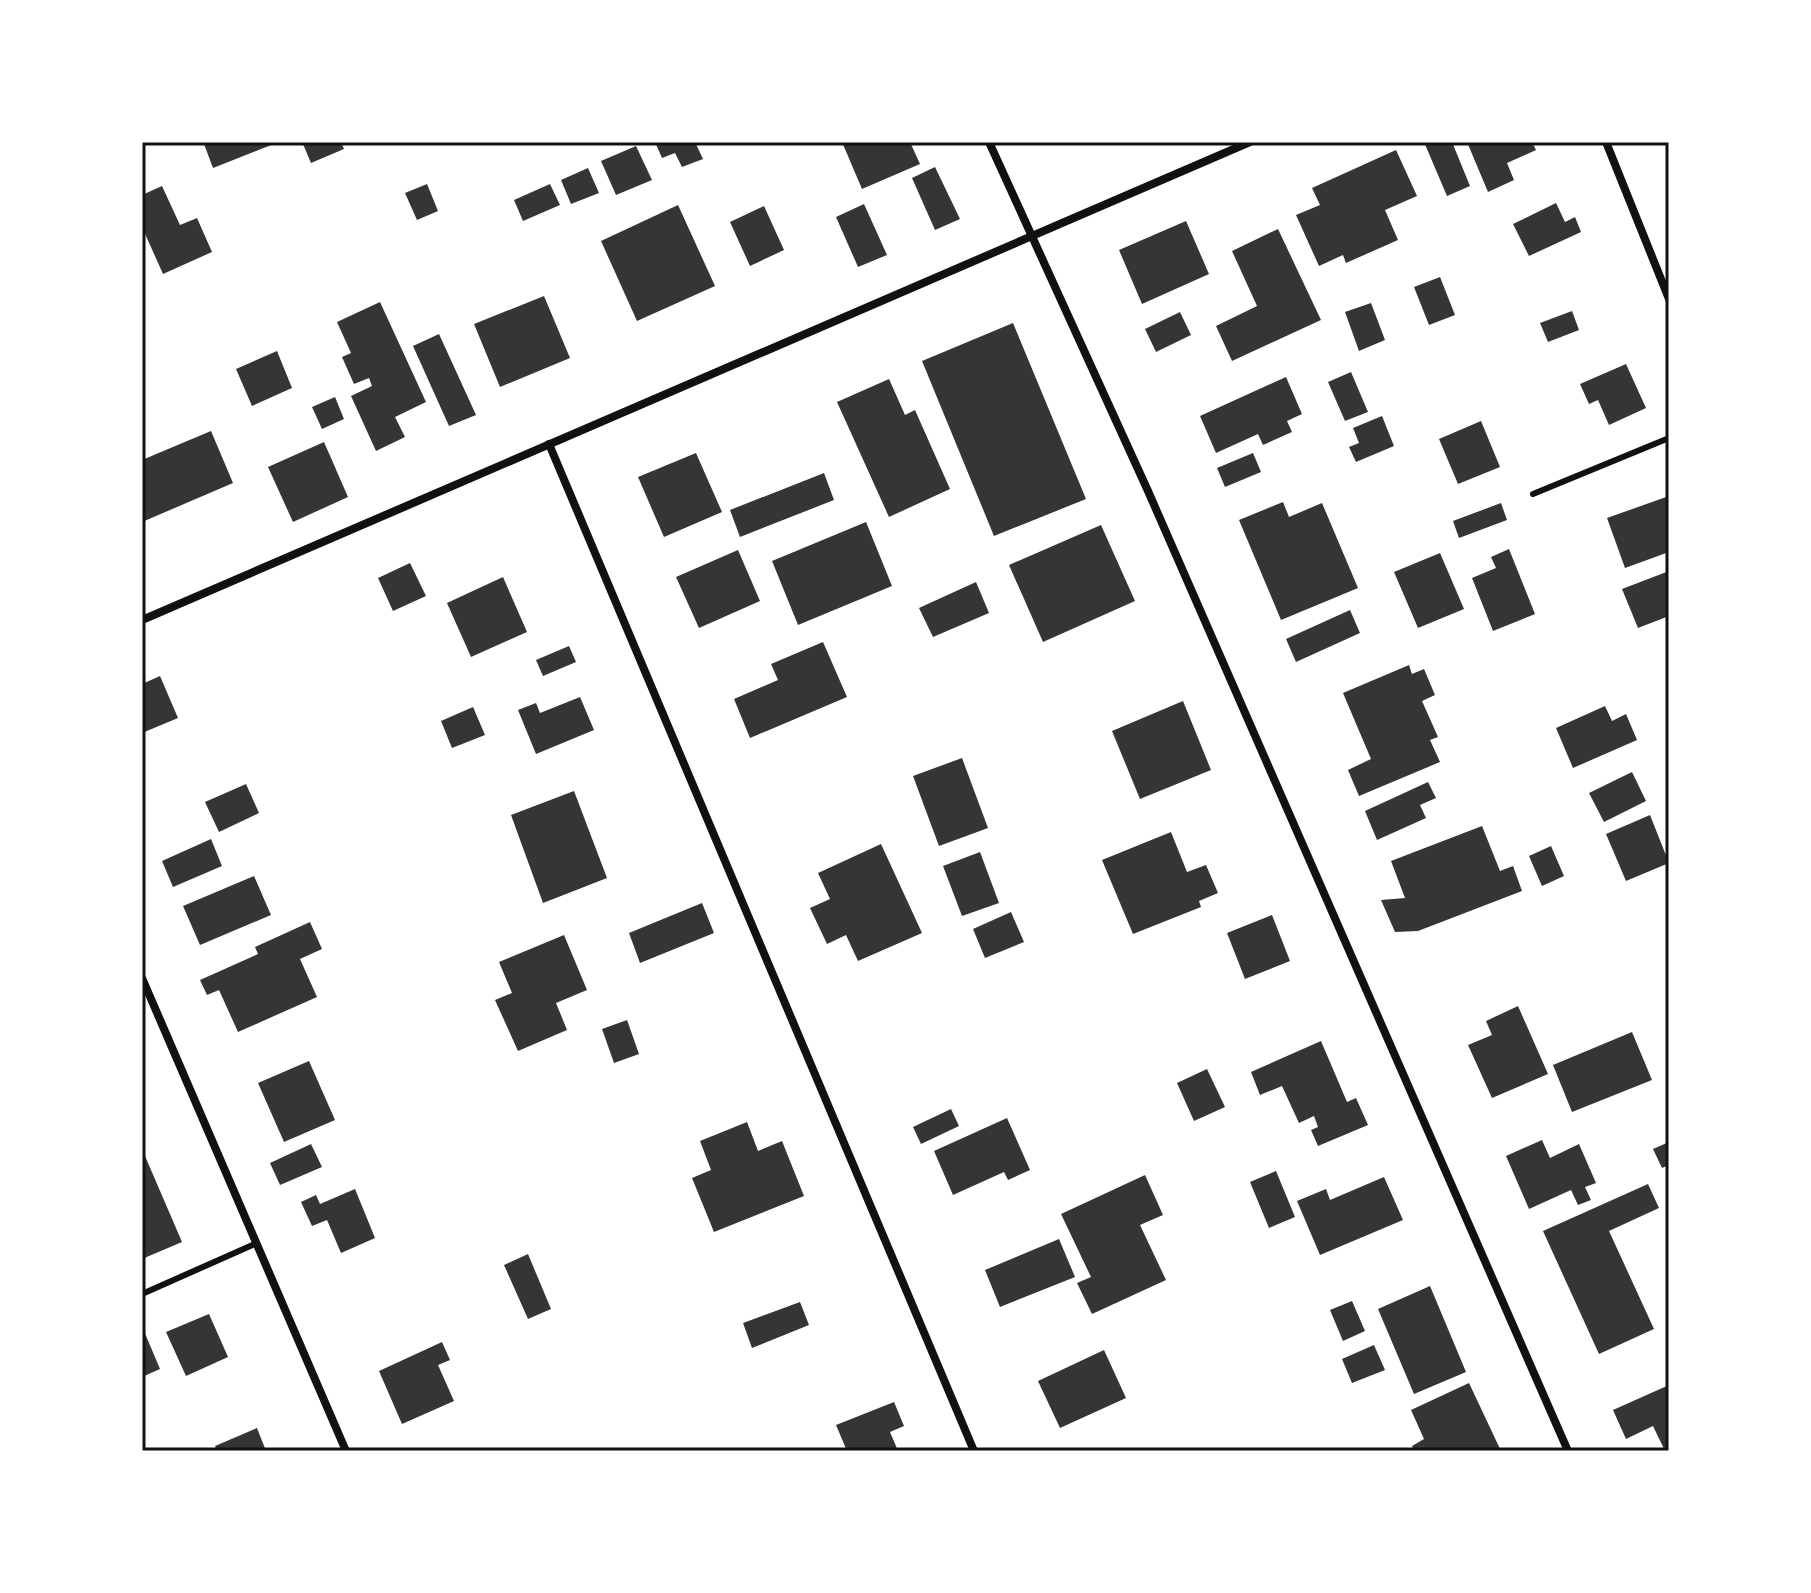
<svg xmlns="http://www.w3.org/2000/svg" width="1811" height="1593" viewBox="0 0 1811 1593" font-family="'Nunito Sans',sans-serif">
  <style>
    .building { fill: #353535 }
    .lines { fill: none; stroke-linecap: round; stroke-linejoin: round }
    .service { stroke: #111; stroke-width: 6 }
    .minor { stroke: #111; stroke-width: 8 }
    .neatline { fill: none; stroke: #111; stroke-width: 3 }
  </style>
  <rect width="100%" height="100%" fill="#fff"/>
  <g class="building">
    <polygon points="210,142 279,142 213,168 204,144"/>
    <polygon points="307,142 341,142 344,149 311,163 303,144"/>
    <polygon points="655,142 695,142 703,159 682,167 675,153 662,158"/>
    <polygon points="842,142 910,142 920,164 862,189"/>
    <polygon points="1424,142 1452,142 1470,186 1447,196"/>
    <polygon points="1467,142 1532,142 1536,150 1507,163 1514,180 1488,192"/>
    <polygon points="636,146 652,180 616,195 601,161"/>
    <polygon points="1396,150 1417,196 1385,210 1398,240 1346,263 1343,255 1319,266 1296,215 1320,205 1312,188"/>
    <polygon points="935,167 960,219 935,230 912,178"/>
    <polygon points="588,168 599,193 571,204 561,180"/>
    <polygon points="427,184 438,211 417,220 405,193"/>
    <polygon points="550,184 560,205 523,221 514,200"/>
    <polygon points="162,186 180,225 197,218 212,252 163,274 142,227 142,195"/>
    <polygon points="1556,203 1565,222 1575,217 1581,232 1529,256 1513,224"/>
    <polygon points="864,204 887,255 858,267 836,217"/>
    <polygon points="678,205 715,286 637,321 601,241"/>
    <polygon points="764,206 784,250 750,266 730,222"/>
    <polygon points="1186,221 1209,274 1142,304 1119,250"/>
    <polygon points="1278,229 1321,320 1232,361 1216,326 1257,306 1232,251"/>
    <polygon points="1440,277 1455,315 1429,325 1414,287"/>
    <polygon points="544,296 570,358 500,387 474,324"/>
    <polygon points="380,302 426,402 395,417 405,437 376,451 351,396 372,386 369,378 354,384 342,357 351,353 337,322"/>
    <polygon points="1371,303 1385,340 1359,351 1345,312"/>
    <polygon points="1572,311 1579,330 1548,342 1540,323"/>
    <polygon points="1180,312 1191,335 1156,352 1145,329"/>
    <polygon points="1013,323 1086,499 994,536 922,361"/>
    <polygon points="439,334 476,415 449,426 413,346"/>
    <polygon points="277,351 292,388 252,406 236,369"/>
    <polygon points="1626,364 1646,408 1609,425 1598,400 1589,404 1580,384"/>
    <polygon points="1351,372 1368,412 1345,421 1328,382"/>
    <polygon points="1286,377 1302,414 1287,421 1292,432 1263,445 1258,434 1216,453 1200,416"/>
    <polygon points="889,379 905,415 915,410 950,489 889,517 837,402"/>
    <polygon points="335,397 344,419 322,429 312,407"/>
    <polygon points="1382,416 1394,446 1356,462 1349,447 1359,443 1353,428"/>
    <polygon points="1481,421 1500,467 1458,484 1439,439"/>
    <polygon points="211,431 233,483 142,522 142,460"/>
    <polygon points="324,442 348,497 293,522 268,467"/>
    <polygon points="696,453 722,512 664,537 638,477"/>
    <polygon points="1253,453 1261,472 1225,487 1217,468"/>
    <polygon points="824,473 834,500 740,537 730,510"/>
    <polygon points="1669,496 1669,552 1625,568 1607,518"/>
    <polygon points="1283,502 1289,517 1322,503 1358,588 1281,620 1239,520"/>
    <polygon points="1501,503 1507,520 1459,538 1453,521"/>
    <polygon points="866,522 892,586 798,625 772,561"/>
    <polygon points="1101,525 1135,601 1043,642 1009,565"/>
    <polygon points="1509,549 1535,614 1493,631 1472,578 1496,568 1491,557"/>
    <polygon points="738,550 760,601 699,628 676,577"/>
    <polygon points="1440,553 1464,609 1418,628 1394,572"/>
    <polygon points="410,563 426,596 393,611 378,578"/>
    <polygon points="1669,571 1669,616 1638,628 1622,589"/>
    <polygon points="503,577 527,632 471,657 447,603"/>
    <polygon points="976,582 989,613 933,637 919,608"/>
    <polygon points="1350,610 1360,633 1296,662 1286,639"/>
    <polygon points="823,642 847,697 750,738 734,699 778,680 771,664"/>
    <polygon points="569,646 576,662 543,676 536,660"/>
    <polygon points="1409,665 1412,674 1424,669 1435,695 1422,701 1438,737 1430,740 1440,762 1359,796 1348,770 1371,759 1343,693"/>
    <polygon points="160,676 178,718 142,733 142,684"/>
    <polygon points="580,697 594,730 536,754 518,710 536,703 540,713"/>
    <polygon points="1183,701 1211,770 1140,799 1112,731"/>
    <polygon points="1605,706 1612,721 1626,714 1637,740 1573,768 1556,728"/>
    <polygon points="473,707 485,735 452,748 441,721"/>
    <polygon points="962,758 988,828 939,846 913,776"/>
    <polygon points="1632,772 1646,801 1604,822 1589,793"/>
    <polygon points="1428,782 1436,798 1420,805 1426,818 1377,840 1365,811"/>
    <polygon points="246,784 259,813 219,832 205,802"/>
    <polygon points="574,791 607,878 543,903 511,815"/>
    <polygon points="1650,815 1669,863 1626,881 1606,834"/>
    <polygon points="1482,826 1500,871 1513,866 1522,891 1418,931 1395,932 1381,900 1405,898 1391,861"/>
    <polygon points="1171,832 1187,872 1206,865 1218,893 1199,901 1201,907 1133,934 1102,860"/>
    <polygon points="211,839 222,866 173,887 162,861"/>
    <polygon points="881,844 922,933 858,961 846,935 827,944 810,908 830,899 818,873"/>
    <polygon points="1551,846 1564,876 1542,886 1529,856"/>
    <polygon points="980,852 999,903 962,916 943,866"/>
    <polygon points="254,876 271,915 200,945 183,906"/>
    <polygon points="702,903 714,933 640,963 629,933"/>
    <polygon points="1011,912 1024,942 985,958 973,929"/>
    <polygon points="1272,915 1290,961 1245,979 1227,933"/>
    <polygon points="310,922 322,949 300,959 317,997 238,1032 219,990 207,995 200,980 258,954 255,947"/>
    <polygon points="564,935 587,990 556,1003 567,1030 518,1051 495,1000 512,993 499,962"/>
    <polygon points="1518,1006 1548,1074 1492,1098 1468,1045 1492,1035 1486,1021"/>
    <polygon points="627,1020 639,1054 614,1063 602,1029"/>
    <polygon points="1632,1032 1652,1080 1572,1112 1553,1065"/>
    <polygon points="1321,1041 1347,1102 1356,1098 1368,1125 1318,1146 1311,1130 1318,1127 1314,1116 1299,1123 1282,1086 1260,1095 1251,1072"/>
    <polygon points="309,1061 335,1120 284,1142 258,1083"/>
    <polygon points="1207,1069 1225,1107 1194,1121 1177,1083"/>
    <polygon points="951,1109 959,1126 921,1144 913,1127"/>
    <polygon points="1007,1118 1030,1170 1008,1180 1004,1172 953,1195 934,1151"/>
    <polygon points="747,1122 758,1151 782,1141 804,1196 714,1232 692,1178 711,1170 700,1141"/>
    <polygon points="1542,1140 1550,1158 1579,1144 1596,1183 1585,1187 1591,1200 1578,1205 1571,1190 1529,1209 1506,1156"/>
    <polygon points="1669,1142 1669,1165 1662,1168 1653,1149"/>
    <polygon points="311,1144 322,1167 280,1185 270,1163"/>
    <polygon points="142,1149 182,1242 142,1259"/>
    <polygon points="1276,1171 1295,1217 1269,1228 1250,1182"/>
    <polygon points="1145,1175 1163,1215 1140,1225 1166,1280 1092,1314 1077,1283 1091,1277 1061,1214"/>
    <polygon points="1384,1177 1403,1220 1320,1255 1297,1201 1326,1189 1330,1200"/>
    <polygon points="1648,1184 1659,1208 1609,1231 1654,1329 1599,1354 1543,1231"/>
    <polygon points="355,1189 375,1238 341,1253 327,1220 312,1226 301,1202 316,1195 320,1204"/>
    <polygon points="1059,1239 1075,1277 1000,1307 985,1270"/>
    <polygon points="528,1254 551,1309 528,1319 504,1265"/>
    <polygon points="1430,1286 1466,1372 1414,1394 1378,1309"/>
    <polygon points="1352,1301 1365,1331 1343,1341 1330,1310"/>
    <polygon points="800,1302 809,1325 752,1348 743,1323"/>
    <polygon points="209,1314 228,1357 186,1376 166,1332"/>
    <polygon points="144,1331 160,1369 142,1377 142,1332"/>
    <polygon points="442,1342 450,1360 438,1365 454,1401 402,1424 379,1371"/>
    <polygon points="1374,1345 1385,1370 1352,1383 1342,1359"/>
    <polygon points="1104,1350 1126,1398 1060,1428 1038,1381"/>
    <polygon points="1469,1383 1501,1451 1414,1451 1412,1446 1424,1439 1411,1410"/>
    <polygon points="1669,1385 1669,1451 1665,1451 1653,1426 1626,1439 1613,1410"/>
    <polygon points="894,1402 904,1426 890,1432 898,1451 847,1451 836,1425"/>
    <polygon points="257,1428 266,1451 217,1451 215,1446"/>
  </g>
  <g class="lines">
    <g class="service">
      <polyline points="1533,494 1669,438"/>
      <polyline points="142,1294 257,1243"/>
    </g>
    <g class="minor">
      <polyline points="989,142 1148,491 1568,1451"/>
      <polyline points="1606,142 1669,299"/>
      <polyline points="549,444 974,1451"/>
      <polyline points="142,620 1250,142"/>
      <polyline points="142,978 346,1451"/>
    </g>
  </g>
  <rect width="1811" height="1593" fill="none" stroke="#ffffff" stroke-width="288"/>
  <rect x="144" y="144" width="1523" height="1305" class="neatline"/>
</svg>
